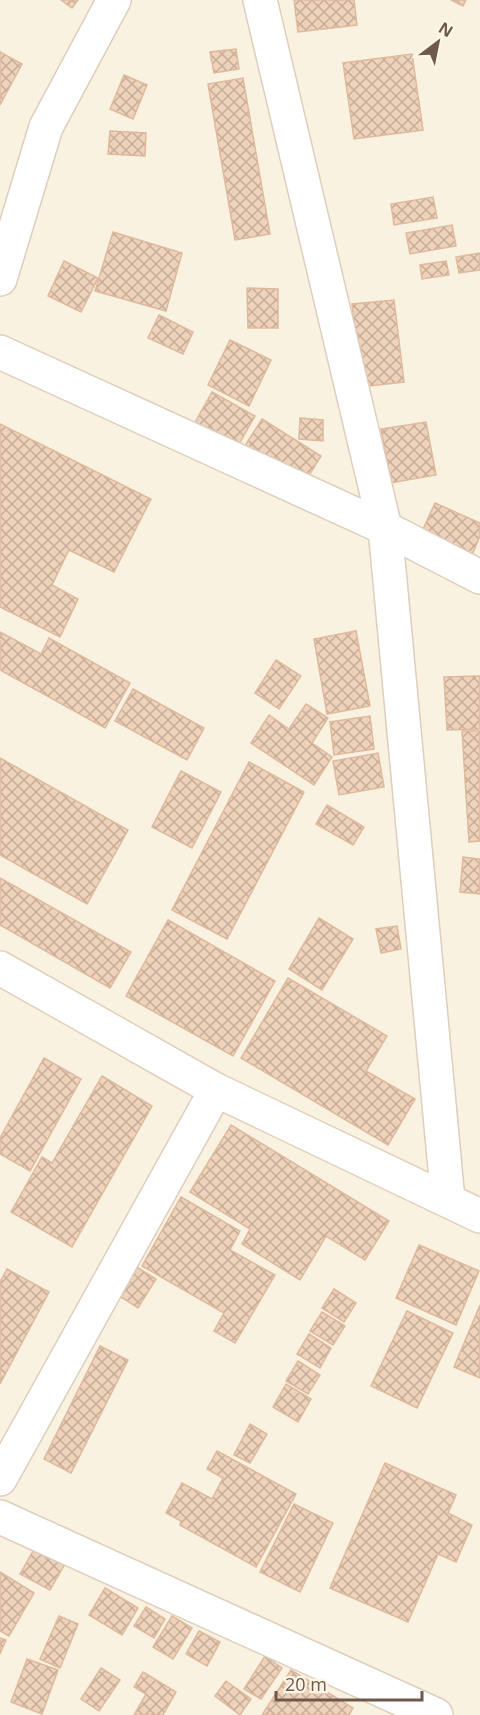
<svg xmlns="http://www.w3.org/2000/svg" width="480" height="1715" viewBox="0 0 480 1715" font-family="'Open Sans',sans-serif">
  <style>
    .building { fill: url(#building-cross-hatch); stroke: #dfb99c; stroke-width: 1.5 }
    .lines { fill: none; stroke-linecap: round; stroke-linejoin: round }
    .minor-casing { stroke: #decebd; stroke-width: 36 }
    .secondary-casing { stroke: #e2d0bc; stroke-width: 36 }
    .minor { stroke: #fff; stroke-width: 33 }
    .secondary { stroke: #fff; stroke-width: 33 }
  </style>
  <defs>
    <pattern id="building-cross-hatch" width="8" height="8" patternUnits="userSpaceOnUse" patternTransform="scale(1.5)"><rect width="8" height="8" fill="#eed2ba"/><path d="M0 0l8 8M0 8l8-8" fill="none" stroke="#c5ad99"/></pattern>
  </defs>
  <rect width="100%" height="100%" fill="#faf2e1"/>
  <g class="building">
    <polygon points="61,0 78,0 72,8"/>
    <polygon points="294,0 354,0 357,25 298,32"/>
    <polygon points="451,0 466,0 463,6"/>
    <polygon points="236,49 239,69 214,73 210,52"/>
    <polygon points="0,52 22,64 0,105"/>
    <polygon points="412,54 423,130 354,139 343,63"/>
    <polygon points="124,75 147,85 133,119 110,109"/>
    <polygon points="243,78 270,234 235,240 208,84"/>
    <polygon points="110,131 146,133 145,156 108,154"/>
    <polygon points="433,197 437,218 394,225 391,204"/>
    <polygon points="452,225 456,246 410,254 406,233"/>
    <polygon points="113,232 182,253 166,311 95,291"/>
    <polygon points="480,253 480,270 459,273 456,257"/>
    <polygon points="64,261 98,278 81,312 48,296"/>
    <polygon points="446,261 449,275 422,279 420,265"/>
    <polygon points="247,288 278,289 278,328 248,328"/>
    <polygon points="394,300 404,382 361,387 352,304"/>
    <polygon points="159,315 193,332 183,354 148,338"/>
    <polygon points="230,340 271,360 249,406 208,385"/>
    <polygon points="212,392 255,416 230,460 188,435"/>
    <polygon points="300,418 323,420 323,441 299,439"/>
    <polygon points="262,419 321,456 300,490 241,452"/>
    <polygon points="426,422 436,475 391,483 381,429"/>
    <polygon points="0,424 151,499 114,572 69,550 52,585 78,599 60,637 0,607"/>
    <polygon points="435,503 480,523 480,536 463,576 412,553"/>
    <polygon points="356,631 370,706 327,714 314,639"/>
    <polygon points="0,632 41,654 49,638 130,683 105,728 0,670"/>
    <polygon points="276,660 301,676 279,709 255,693"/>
    <polygon points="480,676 480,729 447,730 444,677"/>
    <polygon points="133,689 204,728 187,760 115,721"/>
    <polygon points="306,704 328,718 312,743 332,757 314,785 251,743 269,715 289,729"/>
    <polygon points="370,716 374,749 334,755 330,722"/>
    <polygon points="462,731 480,731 480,841 469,842"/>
    <polygon points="378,753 384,787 339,795 333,761"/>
    <polygon points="0,758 128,830 87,904 0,855"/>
    <polygon points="249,762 304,792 227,939 172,910"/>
    <polygon points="181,771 221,792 192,848 152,827"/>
    <polygon points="327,805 364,827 353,845 316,824"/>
    <polygon points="463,857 480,859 480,894 460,892"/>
    <polygon points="0,878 131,952 110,988 0,925"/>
    <polygon points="319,918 353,939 322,990 289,969"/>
    <polygon points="168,920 275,981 233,1056 126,996"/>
    <polygon points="397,926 401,949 381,953 376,929"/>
    <polygon points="288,978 387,1036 366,1071 415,1099 388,1145 241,1058"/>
    <polygon points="44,1058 81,1079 30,1171 0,1154 0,1138"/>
    <polygon points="102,1076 152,1106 72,1247 11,1212 42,1157 52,1163"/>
    <polygon points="231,1125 389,1221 365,1260 326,1236 300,1280 242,1244 250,1229 190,1192"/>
    <polygon points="181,1197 240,1231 230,1250 275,1275 235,1343 214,1331 224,1313 142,1266"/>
    <polygon points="419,1245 479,1271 456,1325 396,1298"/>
    <polygon points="135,1266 156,1279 138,1308 118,1295"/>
    <polygon points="7,1269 49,1292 0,1384 0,1282"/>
    <polygon points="334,1289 356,1303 344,1322 322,1308"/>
    <polygon points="480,1305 480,1378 454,1367"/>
    <polygon points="407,1311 453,1333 417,1408 371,1386"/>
    <polygon points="322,1312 345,1326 333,1345 310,1331"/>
    <polygon points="309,1334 331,1348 320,1368 297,1354"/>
    <polygon points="100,1346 128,1360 71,1473 44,1459"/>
    <polygon points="298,1361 320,1375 308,1394 286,1381"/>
    <polygon points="286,1384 311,1399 298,1422 273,1407"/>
    <polygon points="250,1424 267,1434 250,1463 234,1455"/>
    <polygon points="217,1451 296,1494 256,1567 180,1525 181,1521 166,1513 182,1483 212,1499 223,1478 207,1469"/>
    <polygon points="385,1463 456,1495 448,1513 472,1525 456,1562 438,1554 408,1622 330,1588"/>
    <polygon points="294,1504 333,1523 300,1592 260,1572"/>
    <polygon points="36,1546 66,1562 50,1590 20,1574"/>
    <polygon points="0,1572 34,1593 9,1636 0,1631"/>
    <polygon points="105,1588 138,1608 122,1635 89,1615"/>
    <polygon points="146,1607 165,1619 154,1638 134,1626"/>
    <polygon points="59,1616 78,1624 60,1668 40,1659"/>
    <polygon points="172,1616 192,1628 173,1659 153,1647"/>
    <polygon points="199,1631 220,1642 207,1666 186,1654"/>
    <polygon points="0,1638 6,1640 0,1654"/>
    <polygon points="265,1656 282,1668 261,1699 244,1689"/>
    <polygon points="27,1659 58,1670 42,1714 11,1702"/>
    <polygon points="101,1668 120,1680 99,1711 81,1699"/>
    <polygon points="291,1670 353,1708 349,1715 262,1715"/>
    <polygon points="143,1672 176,1692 163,1715 134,1715 146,1694 134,1687"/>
    <polygon points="226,1681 251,1699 240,1715 215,1696"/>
  </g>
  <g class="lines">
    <defs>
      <g id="minor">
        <polyline points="260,0 385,528 448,1200"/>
        <polyline points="0,279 46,127 114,0"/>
        <polyline points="0,352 385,528 480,577"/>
        <polyline points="0,1479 216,1090"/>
        <polyline points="0,1517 436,1715"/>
      </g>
      <polyline id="secondary" points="0,968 216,1090 480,1216"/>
    </defs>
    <use href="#minor" class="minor-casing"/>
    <use href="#secondary" class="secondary-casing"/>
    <use href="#minor" class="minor"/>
    <use href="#secondary" class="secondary"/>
  </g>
  <g transform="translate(438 42) rotate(32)" stroke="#fef6e6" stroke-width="4.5" paint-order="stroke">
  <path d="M0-4.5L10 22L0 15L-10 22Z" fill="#6f594a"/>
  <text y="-9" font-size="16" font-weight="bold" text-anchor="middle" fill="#6f594a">N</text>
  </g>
  <path d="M276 1691v9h146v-9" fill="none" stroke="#6f594a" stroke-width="3"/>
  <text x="285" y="1691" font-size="18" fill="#6f594a" stroke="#fef6e6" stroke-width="4.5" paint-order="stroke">20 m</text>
</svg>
